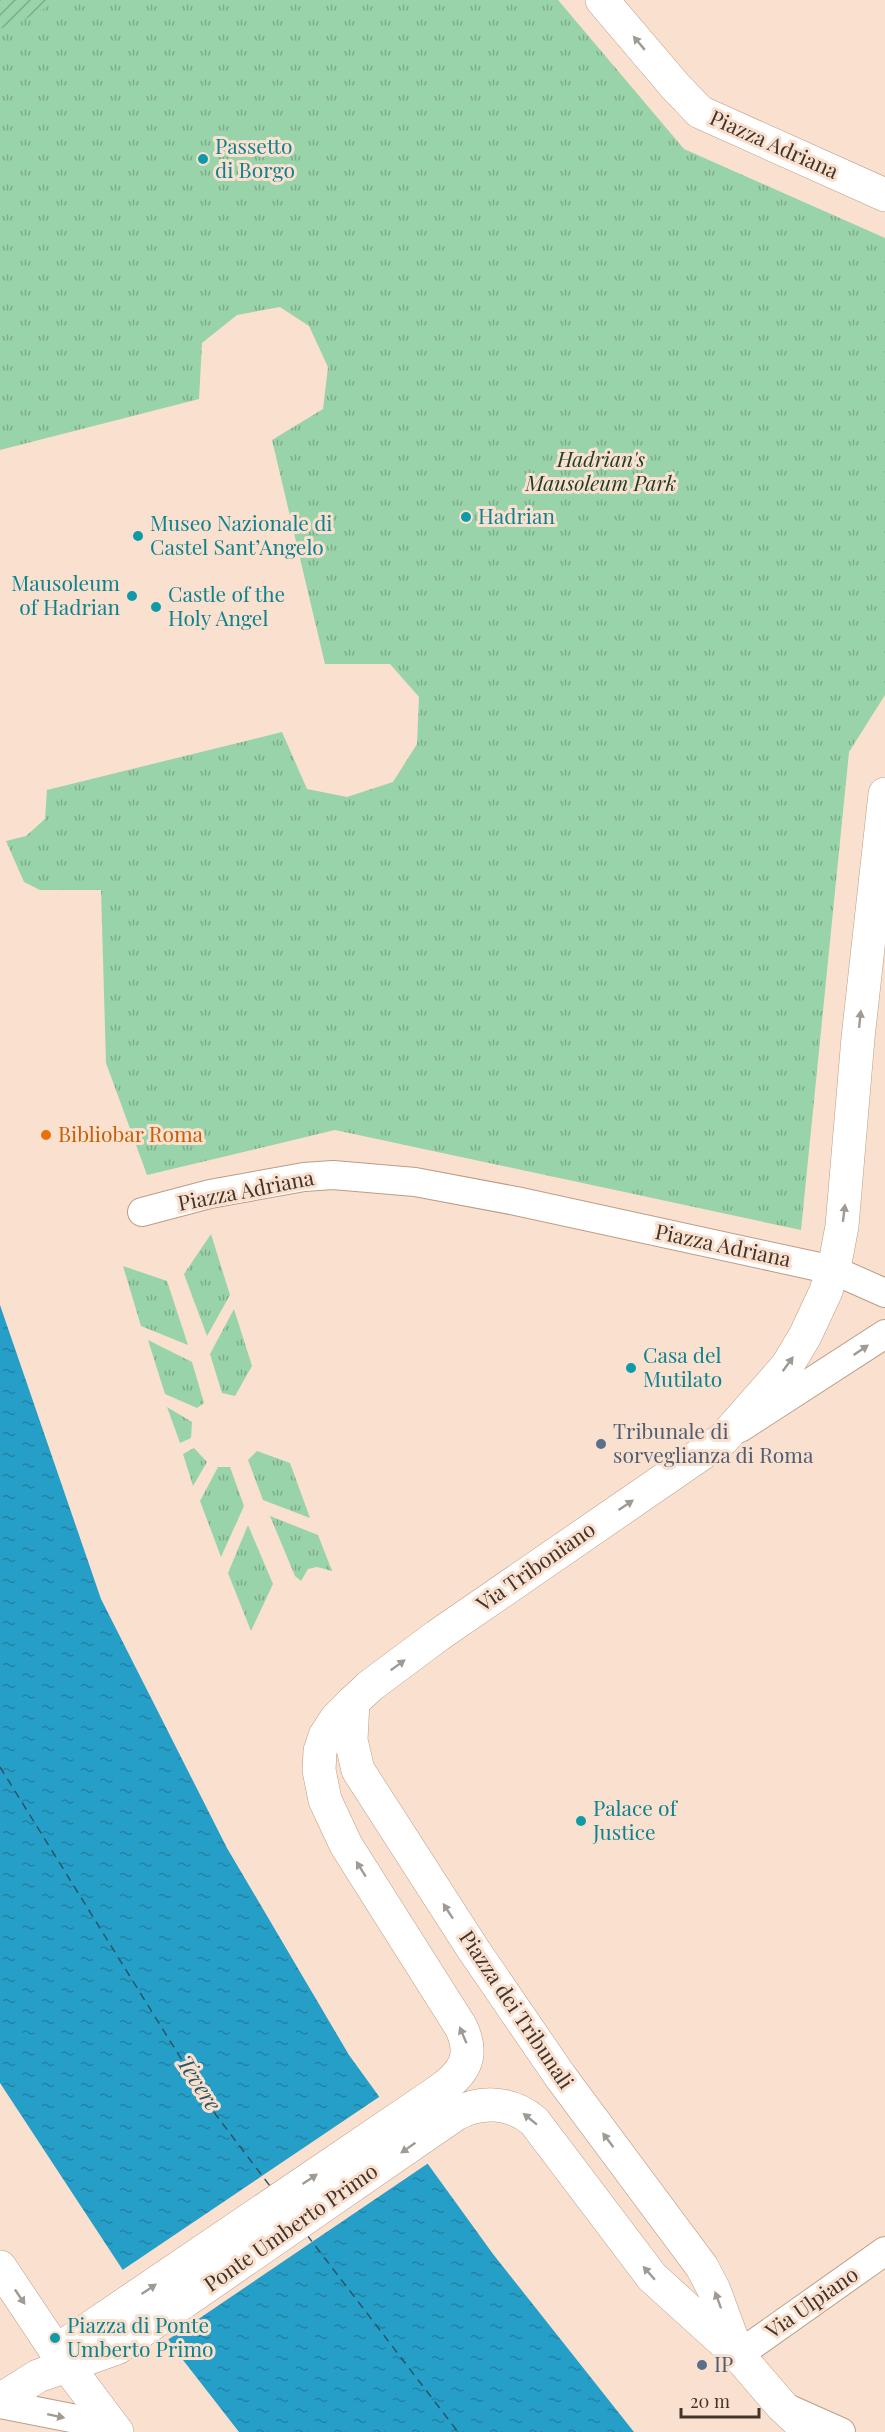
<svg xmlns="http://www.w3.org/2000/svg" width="885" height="2432" viewBox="0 0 885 2432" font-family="'Playfair Display',serif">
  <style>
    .park { fill: url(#park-tufts) }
    .garden { fill: url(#garden-furrows) }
    .water { fill: url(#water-ripples) }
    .pier { fill: #fae0ce }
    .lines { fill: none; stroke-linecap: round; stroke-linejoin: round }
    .ferry { stroke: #285668; stroke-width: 1.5; stroke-dasharray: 8 6; stroke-linecap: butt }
    .street-casing { stroke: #bb9d87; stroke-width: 30 }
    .secondary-casing { stroke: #bb9d87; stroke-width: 34 }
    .primary-casing { stroke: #bb9d87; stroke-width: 34 }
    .street { stroke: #fff; stroke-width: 28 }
    .secondary { stroke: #fff; stroke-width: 33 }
    .primary { stroke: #fff; stroke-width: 33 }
    .oneway { fill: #a09a95 }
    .culture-dot { fill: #0f9aa8; stroke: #fae0ce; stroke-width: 2 }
    .food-dot { fill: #e8710a; stroke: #fae0ce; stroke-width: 2 }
    .service-dot { fill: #5c6f8a; stroke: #fae0ce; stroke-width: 2 }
    .labels { text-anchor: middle; stroke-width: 6; stroke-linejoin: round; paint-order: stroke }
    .street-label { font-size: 21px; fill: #41342b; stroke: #fae0ce }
    .culture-label { font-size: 21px; fill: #0d838f; stroke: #fae0ce; text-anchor: start }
    .park-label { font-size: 21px; font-style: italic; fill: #1b3e27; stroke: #fae0ce }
    .food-label { font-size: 21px; fill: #c56008; stroke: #fae0ce; text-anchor: start }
    .service-label { font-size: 21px; fill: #4e5e75; stroke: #fae0ce; text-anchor: start }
    .water-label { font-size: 22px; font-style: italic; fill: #285668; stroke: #fae0ce }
  </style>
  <defs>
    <pattern id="park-tufts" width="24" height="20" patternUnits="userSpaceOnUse" patternTransform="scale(1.5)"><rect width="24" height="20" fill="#99d3a9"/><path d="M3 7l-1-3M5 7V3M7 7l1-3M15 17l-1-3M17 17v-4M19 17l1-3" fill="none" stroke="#7eac8a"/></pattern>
    <pattern id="garden-furrows" width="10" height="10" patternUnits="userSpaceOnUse" patternTransform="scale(1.5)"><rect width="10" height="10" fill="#99d3a9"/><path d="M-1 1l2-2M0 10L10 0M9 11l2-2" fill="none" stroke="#7eac8a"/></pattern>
    <pattern id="water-ripples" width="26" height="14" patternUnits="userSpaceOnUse" patternTransform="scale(1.5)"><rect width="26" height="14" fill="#269fc8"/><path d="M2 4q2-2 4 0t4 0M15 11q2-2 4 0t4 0" fill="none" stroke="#2282a3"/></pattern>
  </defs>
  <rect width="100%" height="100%" fill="#fae0ce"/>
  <g class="park">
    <polygon points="0,0 558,0 684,149 885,238 885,695 849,752 801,1230 335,1130 147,1175 106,1063 101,890 40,890 24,882 6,841 26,836 45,819 47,790 282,732 307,789 347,797 393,782 417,744 419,697 390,664 325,664 272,440 323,409 328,367 309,326 280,307 237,315 202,343 199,399 0,450"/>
    <polygon points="211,1234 230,1295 207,1336 184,1274"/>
    <polygon points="123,1266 167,1281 188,1345 141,1326"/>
    <polygon points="234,1309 252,1366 235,1396 222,1393 210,1354"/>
    <polygon points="148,1340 192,1362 204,1403 197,1408 165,1394"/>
    <polygon points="167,1407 192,1422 191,1438 180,1443"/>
    <polygon points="194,1448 207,1462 193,1486 183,1454"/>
    <polygon points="257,1451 290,1463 310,1518 263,1500 248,1460"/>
    <polygon points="218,1467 230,1467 244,1506 221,1557 200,1501"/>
    <polygon points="270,1516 318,1535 332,1571 317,1567 308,1569 301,1581 295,1576"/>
    <polygon points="248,1525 273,1584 251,1631 228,1573"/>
  </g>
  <polygon class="garden" points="0,0 59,0 11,27 0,28"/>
  <polygon class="water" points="0,1305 101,1599 227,1848 349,2055 493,2254 634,2432 239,2432 176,2351 0,2083"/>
  <polygon class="pier" points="382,2095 430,2162 166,2341 121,2271"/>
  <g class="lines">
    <g class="ferry">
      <polyline points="0,1767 216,2115 270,2186"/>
      <polyline points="307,2235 458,2432"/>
    </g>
    <defs>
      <g id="street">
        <polyline points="142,1212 210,1194 304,1177 333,1175 415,1182 516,1201 833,1270 885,1293"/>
        <polyline points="740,1428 885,1334"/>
        <polyline points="738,2355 885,2251"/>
        <polyline points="0,2404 112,2426"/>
        <polyline points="787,2408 841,2432"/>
      </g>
      <g id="secondary">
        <path d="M 56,2351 L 439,2091 C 464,2073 475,2057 461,2027 L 346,1845 L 325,1800 L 319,1770 L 320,1751 L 325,1736 L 336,1719 L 353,1702"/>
        <path d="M 0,2400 L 38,2376 L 117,2348 L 456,2114 C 481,2100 512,2102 534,2121 L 652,2277 L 738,2355"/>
      </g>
      <g id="primary">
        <polyline points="602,0 675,86 700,112 885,195"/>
        <polyline points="0,2267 56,2351 117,2432"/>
        <polyline points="810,2432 782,2406 738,2355 714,2290 702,2267 560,2076 473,1949 358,1770 351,1740 353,1702 370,1686 437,1636 723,1439 787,1366 805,1336 826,1291 836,1258 842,1226 858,1038 885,794"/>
      </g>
    </defs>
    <use href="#street" class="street-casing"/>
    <use href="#secondary" class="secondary-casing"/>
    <use href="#primary" class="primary-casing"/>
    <use href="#street" class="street"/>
    <use href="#secondary" class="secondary"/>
    <use href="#primary" class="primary"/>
  </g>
  <defs><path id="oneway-solid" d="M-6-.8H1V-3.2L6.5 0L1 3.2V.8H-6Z" transform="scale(1.5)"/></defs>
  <g class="oneway">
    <use href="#oneway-solid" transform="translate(639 43) rotate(-130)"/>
    <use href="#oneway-solid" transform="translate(860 1019) rotate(-84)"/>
    <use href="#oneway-solid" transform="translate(844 1213) rotate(-83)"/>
    <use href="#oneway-solid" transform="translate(861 1350) rotate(-34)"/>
    <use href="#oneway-solid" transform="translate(788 1364) rotate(-54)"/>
    <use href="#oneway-solid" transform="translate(626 1505) rotate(-34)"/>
    <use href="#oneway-solid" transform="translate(398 1665) rotate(-36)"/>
    <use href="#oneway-solid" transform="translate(361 1869) rotate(-122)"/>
    <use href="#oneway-solid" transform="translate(448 1911) rotate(-123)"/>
    <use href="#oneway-solid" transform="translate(463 2035) rotate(-113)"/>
    <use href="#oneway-solid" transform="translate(530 2119) rotate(-141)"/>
    <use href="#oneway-solid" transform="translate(608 2140) rotate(-127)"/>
    <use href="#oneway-solid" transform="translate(408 2148) rotate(145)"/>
    <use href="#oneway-solid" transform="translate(310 2179) rotate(-34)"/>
    <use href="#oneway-solid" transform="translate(649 2273) rotate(-131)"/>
    <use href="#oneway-solid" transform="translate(149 2289) rotate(-34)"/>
    <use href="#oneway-solid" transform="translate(20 2297) rotate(56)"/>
    <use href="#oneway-solid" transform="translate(718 2300) rotate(-110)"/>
    <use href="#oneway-solid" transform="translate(56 2416) rotate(12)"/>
  </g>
  <g class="culture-dot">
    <circle cx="203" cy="159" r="6"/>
    <circle cx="466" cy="517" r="6"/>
    <circle cx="138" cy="536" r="6"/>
    <circle cx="132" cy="596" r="6"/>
    <circle cx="156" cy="607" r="6"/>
    <circle cx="631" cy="1368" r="6"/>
    <circle cx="581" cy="1821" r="6"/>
    <circle cx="55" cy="2338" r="6"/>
  </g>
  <circle class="food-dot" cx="46" cy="1135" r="6"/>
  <g class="service-dot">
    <circle cx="601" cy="1444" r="6"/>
    <circle cx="702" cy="2365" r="6"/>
  </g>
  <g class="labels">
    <g class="street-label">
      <text transform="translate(774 145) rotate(24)" y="7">Piazza Adriana</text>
      <text transform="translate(246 1191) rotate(-11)" y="7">Piazza Adriana</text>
      <text transform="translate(723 1246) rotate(12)" y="7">Piazza Adriana</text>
      <text transform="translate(536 1567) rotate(-35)" y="7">Via Triboniano</text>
      <text transform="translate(516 2010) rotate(56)" y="7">Piazza dei Tribunali</text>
      <text transform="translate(291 2228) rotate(-35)" y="7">Ponte Umberto Primo</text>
      <text transform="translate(812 2303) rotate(-35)" y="7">Via Ulpiano</text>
    </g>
    <g class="culture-label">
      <text x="215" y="154">Passetto<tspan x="215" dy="24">di Borgo</tspan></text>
      <text x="478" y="524">Hadrian</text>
      <text x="150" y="531">Museo Nazionale di<tspan x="150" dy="24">Castel Sant’Angelo</tspan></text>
      <text x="120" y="591" text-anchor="end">Mausoleum<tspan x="120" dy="24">of Hadrian</tspan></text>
      <text x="168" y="602">Castle of the<tspan x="168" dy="24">Holy Angel</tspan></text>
      <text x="643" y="1363">Casa del<tspan x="643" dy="24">Mutilato</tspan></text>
      <text x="593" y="1816">Palace of<tspan x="593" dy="24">Justice</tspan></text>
      <text x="67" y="2333">Piazza di Ponte<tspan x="67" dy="24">Umberto Primo</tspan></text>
    </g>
    <g class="park-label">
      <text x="601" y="467">Hadrian's<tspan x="601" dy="24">Mausoleum Park</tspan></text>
    </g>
    <g class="food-label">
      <text x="58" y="1142">Bibliobar Roma</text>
    </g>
    <g class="service-label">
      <text x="613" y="1439">Tribunale di<tspan x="613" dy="24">sorveglianza di Roma</tspan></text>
      <text x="714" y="2372">IP</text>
    </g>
    <g class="water-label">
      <text transform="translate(199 2083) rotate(57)" y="8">Tevere</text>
    </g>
  </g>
  <path d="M681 2408v9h78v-9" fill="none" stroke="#41342b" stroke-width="3"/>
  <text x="690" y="2408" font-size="18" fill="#41342b" stroke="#fae0ce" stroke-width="4.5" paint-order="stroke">20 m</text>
</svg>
